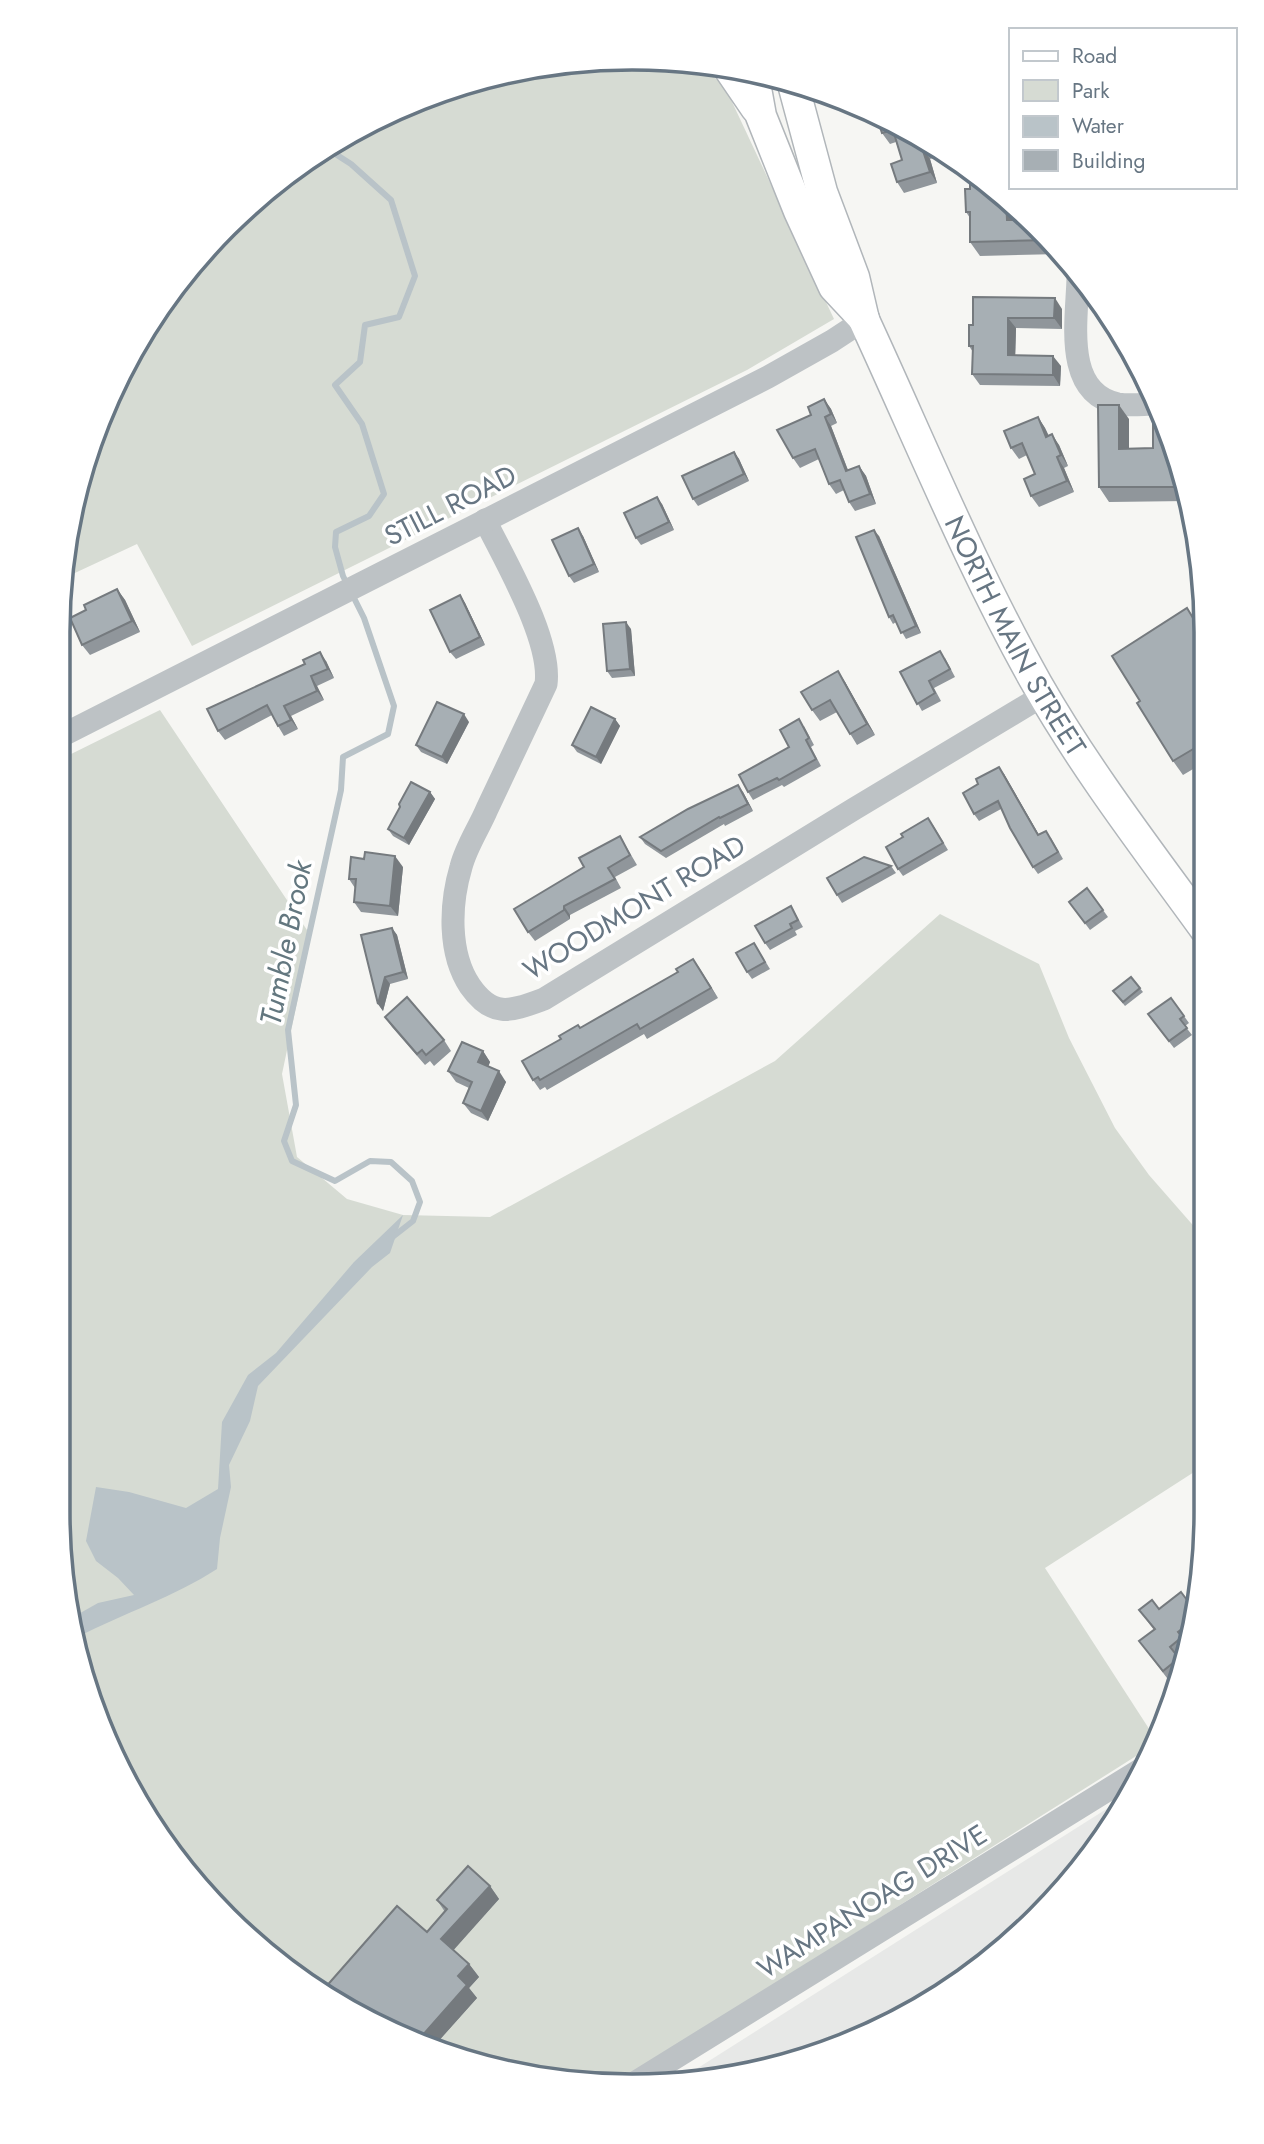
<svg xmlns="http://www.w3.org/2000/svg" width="1264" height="2144" viewBox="0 0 1264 2144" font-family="Jost,sans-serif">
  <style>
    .built { fill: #e7e8e7 }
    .green { fill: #d6dbd3 }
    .water { fill: #b9c3c8 }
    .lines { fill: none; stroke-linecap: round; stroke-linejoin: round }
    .stream { stroke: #b9c3c8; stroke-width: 6 }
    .major-casing { stroke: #b1b6ba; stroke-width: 33 }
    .minor { stroke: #bdc2c5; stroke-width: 23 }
    .major { stroke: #fff; stroke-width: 30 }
    .wall { fill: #90969b }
    .shaded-wall { fill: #757a7e }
    .building { fill: #a7afb4; stroke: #757a7e; stroke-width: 2 }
    .labels { text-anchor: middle; stroke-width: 7; stroke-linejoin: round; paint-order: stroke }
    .street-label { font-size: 28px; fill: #677683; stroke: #fff }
    .water-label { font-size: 30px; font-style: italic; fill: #63777f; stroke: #fff }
    .rim { fill: none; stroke: #677683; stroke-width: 3.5 }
  </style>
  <rect width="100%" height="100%" fill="#f6f6f3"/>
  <polygon class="built" points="1127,1796 1110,1831 982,1967 851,2043 671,2085"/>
  <g class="green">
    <polygon points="632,58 701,65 725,87 834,319 747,370 192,646 137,544 62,579 88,448 154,313 226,226 313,155 412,102 520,69"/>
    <polygon points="160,710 311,936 282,1074 297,1157 347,1199 403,1215 490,1217 775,1061 940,914 1039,964 1069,1038 1115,1128 1149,1175 1205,1239 1205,1465 1045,1568 1155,1738 1152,1746 623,2080 483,2067 313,1989 176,1861 88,1696 58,1512 59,760"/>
  </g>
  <path class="water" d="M 403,1215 L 390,1253 L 372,1267 L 258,1386 L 250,1421 L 229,1465 L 231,1487 L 220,1538 L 217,1569 C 174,1597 124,1613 78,1637 L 75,1616 L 98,1603 L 134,1595 L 118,1578 L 96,1561 L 86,1541 L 96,1487 L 129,1492 L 186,1508 L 218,1489 L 222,1422 L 248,1375 L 276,1353 L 354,1262 Z"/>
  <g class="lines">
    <polyline class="stream" points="326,148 351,164 391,200 415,276 399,317 365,325 360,362 335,385 362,424 384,494 369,516 336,532 335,547 343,576 364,618 394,706 388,734 343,757 341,790 288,1030 296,1105 284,1141 292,1161 335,1181 370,1161 391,1162 412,1181 420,1202 413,1221 390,1239"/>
    <defs>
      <g id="major">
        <polyline points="728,67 756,108"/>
        <polyline points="753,72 761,116 799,211 834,287 864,319"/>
        <path id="s1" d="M 793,84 L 822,192 L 854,277 L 864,320 C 920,441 971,567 1037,684 C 1086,770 1147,849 1205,929"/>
      </g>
    </defs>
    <use href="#major" class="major-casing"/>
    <g class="minor">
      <path d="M 1078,278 C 1077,320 1063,393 1118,404 C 1130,406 1144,404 1156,404"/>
      <path d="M 485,520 C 505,561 552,640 546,684 C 527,725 507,767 487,809 C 479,828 466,847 461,867 C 450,904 448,953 470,986 C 493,1019 511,1011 544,999 L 854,809 L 1044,695"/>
      <polyline points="59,737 768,377 832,341 864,320"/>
      <polyline points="636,2082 1140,1770"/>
    </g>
    <use href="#major" class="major"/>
  </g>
  <g class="wall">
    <polygon points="876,115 932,145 936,157 930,159 937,183 904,193 897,182 902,160 896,142 890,144 882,133"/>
    <polygon points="970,170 1016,208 1016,220 1038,226 1060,254 980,256 970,242 970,218 966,212 970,189"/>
    <polygon points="973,297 1062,309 1062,329 1016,328 1015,355 1061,366 1060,386 980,385 972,374 973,352 969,346 973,325"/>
    <polygon points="824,399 831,409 837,423 831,426 848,470 859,466 866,476 876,504 855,511 849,502 844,490 836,494 829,484 819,459 800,468 793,458 811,415"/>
    <polygon points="1038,417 1045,428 1049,436 1059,445 1068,466 1064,468 1074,492 1039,507 1031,496 1035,474 1027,455 1019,459 1011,448"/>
    <polygon points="1129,419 1129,449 1176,448 1187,501 1109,502 1099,487"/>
    <polygon points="734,452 739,459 749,481 698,506 693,499"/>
    <polygon points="662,504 674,530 641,545 636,538"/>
    <polygon points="583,536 599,572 574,583 569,576"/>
    <polygon points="879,536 921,633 906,639 896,622 893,624 889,617"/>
    <polygon points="117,589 125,600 140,632 90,655 82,645 86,610"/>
    <polygon points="460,595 465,603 485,645 456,659 450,652"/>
    <polygon points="1197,623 1205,636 1205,762 1183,775 1173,761 1140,701"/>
    <polygon points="631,629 635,676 612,678 607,671"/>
    <polygon points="945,658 955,677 934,688 941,701 922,711 900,672"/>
    <polygon points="326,661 334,678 317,686 324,700 291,716 298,729 284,736 278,726 272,715 225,740 218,731"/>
    <polygon points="845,682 875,735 857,745 837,712 820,721 812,710"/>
    <polygon points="615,719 620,726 601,764 577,752 572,745"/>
    <polygon points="469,722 447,764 421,752 416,745"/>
    <polygon points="804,726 814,745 811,747 821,766 784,787 782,785 753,800 748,792 789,747"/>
    <polygon points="1004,774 1039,835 1051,838 1063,859 1038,874 1033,867 1001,809 979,821 974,814"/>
    <polygon points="430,792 435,799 409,845 393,836 388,829"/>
    <polygon points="743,792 753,811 725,826 724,824 666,858 645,844 640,837"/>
    <polygon points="933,825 948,850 903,876 898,869"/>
    <polygon points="620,836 637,865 615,877 621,888 570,915 570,919 535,941 528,932 584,867"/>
    <polygon points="891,866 896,873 842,903 837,895"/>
    <polygon points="403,867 398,916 361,912 354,902 355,888 349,879"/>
    <polygon points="1087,888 1108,917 1090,930 1069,902"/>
    <polygon points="791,906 803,927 795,931 797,935 770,950 765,943"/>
    <polygon points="392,928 397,935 408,979 390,984 383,1011 378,1004"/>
    <polygon points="754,943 770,969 752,979 747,972"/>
    <polygon points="693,959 718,998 647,1039 644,1034 547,1090 545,1087 540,1090 533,1080 580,1028 678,972"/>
    <polygon points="1131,977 1143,992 1125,1006 1113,991"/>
    <polygon points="1171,998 1189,1023 1185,1026 1192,1035 1174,1048 1153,1021"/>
    <polygon points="385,1017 444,1040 451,1051 434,1066 430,1061 425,1065 392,1027"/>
    <polygon points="483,1051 490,1062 488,1066 506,1082 488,1121 471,1113 463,1103 469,1088 456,1082 448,1071"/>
    <polygon points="1193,1608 1185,1652 1178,1657 1182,1663 1180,1675 1170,1682 1139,1641 1154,1630 1139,1610"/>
    <polygon points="490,1886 499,1899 453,1950 469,1964 479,1977 469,1988 477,1998 435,2045 330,1997 324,1989 427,1932 445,1912 437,1900"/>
  </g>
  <g class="shaded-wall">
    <polygon points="927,142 932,145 936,157 929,146"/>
    <polygon points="922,148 930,159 937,183 930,172"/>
    <polygon points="1006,200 1016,208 1017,234 1007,220"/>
    <polygon points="1055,298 1062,309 1062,329 1054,318"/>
    <polygon points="1008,318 1016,328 1015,366 1008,355"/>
    <polygon points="1053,356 1061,366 1060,386 1053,375"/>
    <polygon points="824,399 831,409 837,423 831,414"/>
    <polygon points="1119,405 1129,419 1129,463 1119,449"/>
    <polygon points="825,417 831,426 852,481 846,471"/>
    <polygon points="1038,417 1045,428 1054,448 1046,437"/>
    <polygon points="1052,434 1059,445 1068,466 1061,455"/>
    <polygon points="734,452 739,459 749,481 744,474"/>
    <polygon points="1057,457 1064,468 1074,492 1067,481"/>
    <polygon points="859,466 866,476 876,504 870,494"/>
    <polygon points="657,497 662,504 674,530 669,522"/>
    <polygon points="578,528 583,536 599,572 594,564"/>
    <polygon points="874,530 879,536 921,633 916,626"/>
    <polygon points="117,589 125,600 140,632 132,621"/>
    <polygon points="460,595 465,603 485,645 480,637"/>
    <polygon points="626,622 631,629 635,676 630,669"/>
    <polygon points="320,652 326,661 334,678 328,669"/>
    <polygon points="838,671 845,682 875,735 867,724"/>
    <polygon points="311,676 317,686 324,700 317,691"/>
    <polygon points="284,706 291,716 298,729 291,720"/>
    <polygon points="464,714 469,722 447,764 442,757"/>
    <polygon points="615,719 620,726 601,764 596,757"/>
    <polygon points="999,767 1004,774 1043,842 1038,835"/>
    <polygon points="738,785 743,792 753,811 748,804"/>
    <polygon points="430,792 435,799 409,845 404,838"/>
    <polygon points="395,856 403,867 398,916 390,906"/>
    <polygon points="564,906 570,915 570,919 564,910"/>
    <polygon points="392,928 397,935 408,979 403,972"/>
    <polygon points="693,959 700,969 718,998 711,988"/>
    <polygon points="385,977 390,984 383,1011 378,1004"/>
    <polygon points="483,1051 490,1062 486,1073 478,1062"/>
    <polygon points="499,1071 506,1082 488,1121 481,1111"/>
    <polygon points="490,1886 499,1899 451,1953 441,1939"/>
    <polygon points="469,1964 479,1977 469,1988 477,1998 435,2045 422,2039 421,2037 458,1976"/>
  </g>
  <g class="building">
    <polygon points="876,115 927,142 929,146 922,148 930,172 897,182 891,164 902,160 893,130 882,133"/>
    <polygon points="970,170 1006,200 1007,220 1031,220 1038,226 1049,240 970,242 970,212 966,212 965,189 970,189"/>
    <polygon points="973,297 1055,298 1054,318 1008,318 1008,355 1053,356 1053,375 972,374 973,346 969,346 969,325 973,325"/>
    <polygon points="824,399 831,414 825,417 846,471 859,466 870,494 849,502 840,480 829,484 815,449 793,458 777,430 811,415 808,407"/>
    <polygon points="1153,404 1156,404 1176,448 1182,476 1182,487 1099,487 1098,405 1119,405 1119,449 1153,448"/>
    <polygon points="1038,417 1046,437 1052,434 1061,455 1057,457 1067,481 1031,496 1024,479 1035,474 1022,443 1011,448 1004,431"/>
    <polygon points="734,452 744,474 693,499 682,476"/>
    <polygon points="657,497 669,522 636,538 624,513"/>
    <polygon points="578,528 594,564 569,576 552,540"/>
    <polygon points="874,530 916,626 901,633 893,615 889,617 856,537"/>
    <polygon points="117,589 132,621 82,645 70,618 86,610 84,605"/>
    <polygon points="460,595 480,637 450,652 430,610"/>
    <polygon points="1187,608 1205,638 1205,742 1173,761 1137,703 1140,701 1112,656"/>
    <polygon points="626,622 630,669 607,671 603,624"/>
    <polygon points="940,651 950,669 929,681 935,693 917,704 900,672"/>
    <polygon points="320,652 328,669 311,676 317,691 284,706 291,720 278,726 267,705 218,731 207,709 305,664 303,660"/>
    <polygon points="838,671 867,724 850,734 830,700 812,710 801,692"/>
    <polygon points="437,702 464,714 442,757 416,745"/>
    <polygon points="591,707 615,719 596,757 572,745"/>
    <polygon points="799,719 809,738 806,740 816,759 779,780 777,778 748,792 739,775 789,747 780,730"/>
    <polygon points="999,767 1038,835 1046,831 1058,852 1033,867 1010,828 998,801 974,814 963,793 978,784 976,779"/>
    <polygon points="411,782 430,792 404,838 388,829 400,807 399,804"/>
    <polygon points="738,785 748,804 720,818 719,817 661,851 640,837 688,809"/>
    <polygon points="928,818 943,843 898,869 886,847 903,837 901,834"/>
    <polygon points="620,836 630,855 608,868 615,879 564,906 564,910 528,932 514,909 584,867 579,858"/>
    <polygon points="365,852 395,856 390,906 354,902 356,879 349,879 351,857 364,859"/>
    <polygon points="864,857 891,866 837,895 827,878"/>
    <polygon points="1087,888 1103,910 1085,923 1069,902"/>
    <polygon points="791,906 798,920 790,924 792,928 765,943 755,926"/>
    <polygon points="392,928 403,972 385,977 378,1004 361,935"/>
    <polygon points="754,943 765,962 747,972 736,953"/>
    <polygon points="693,959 711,988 640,1029 637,1024 540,1080 538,1077 533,1080 522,1061 561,1039 559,1036 578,1025 580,1028 678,972 676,969"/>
    <polygon points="1131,977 1140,988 1123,1002 1113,991"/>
    <polygon points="407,997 444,1040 426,1055 422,1050 417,1054 385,1017"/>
    <polygon points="1171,998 1184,1016 1180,1019 1187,1028 1169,1041 1148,1014"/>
    <polygon points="462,1042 483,1051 478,1062 499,1071 481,1111 463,1103 472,1082 448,1071"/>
    <polygon points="1205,1068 1205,1087 1196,1075"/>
    <polygon points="1181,1592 1193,1608 1191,1622 1178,1632 1182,1637 1170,1647 1179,1658 1163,1671 1139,1641 1155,1629 1139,1610 1152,1600 1159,1609"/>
    <polygon points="468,1866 490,1886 441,1939 469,1964 458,1976 467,1985 421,2037 423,2039 338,2001 324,1989 397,1906 427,1932 447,1909 437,1900"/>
  </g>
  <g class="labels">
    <g class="street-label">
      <text transform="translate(450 505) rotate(-27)" y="10">STILL ROAD</text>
      <text dy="10" stroke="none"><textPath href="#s1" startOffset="597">NORTH MAIN STREET</textPath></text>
      <text transform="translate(634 907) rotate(-31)" y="10">WOODMONT ROAD</text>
      <text transform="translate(872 1901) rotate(-32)" y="10">WAMPANOAG DRIVE</text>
    </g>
    <g class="water-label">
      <text transform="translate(286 943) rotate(-79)" y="10">Tumble Brook</text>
    </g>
  </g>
  <path d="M0 0H1264V2144H0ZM632 70H632A562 562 0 0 1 1194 632V1512A562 562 0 0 1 632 2074H632A562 562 0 0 1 70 1512V632A562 562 0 0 1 632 70Z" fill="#fff" fill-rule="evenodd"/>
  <path class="rim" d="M632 70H632A562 562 0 0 1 1194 632V1512A562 562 0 0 1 632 2074H632A562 562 0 0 1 70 1512V632A562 562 0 0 1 632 70Z"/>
  <rect x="1009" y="28" width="228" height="161" fill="#ffffff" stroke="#c2c8cd" stroke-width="2"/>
  <rect x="1023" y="51" width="35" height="10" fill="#ffffff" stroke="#c2c8cd" stroke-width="2"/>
  <text x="1072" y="63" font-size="21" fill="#677683">Road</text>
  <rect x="1023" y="80" width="35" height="21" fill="#d6dbd3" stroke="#c2c8cd" stroke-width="2"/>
  <text x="1072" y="98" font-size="21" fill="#677683">Park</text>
  <rect x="1023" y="116" width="35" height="21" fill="#b9c3c8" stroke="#c2c8cd" stroke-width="2"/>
  <text x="1072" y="133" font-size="21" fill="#677683">Water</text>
  <rect x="1023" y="150" width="35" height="21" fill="#a7afb4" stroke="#c2c8cd" stroke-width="2"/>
  <text x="1072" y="168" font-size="21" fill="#677683">Building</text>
</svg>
